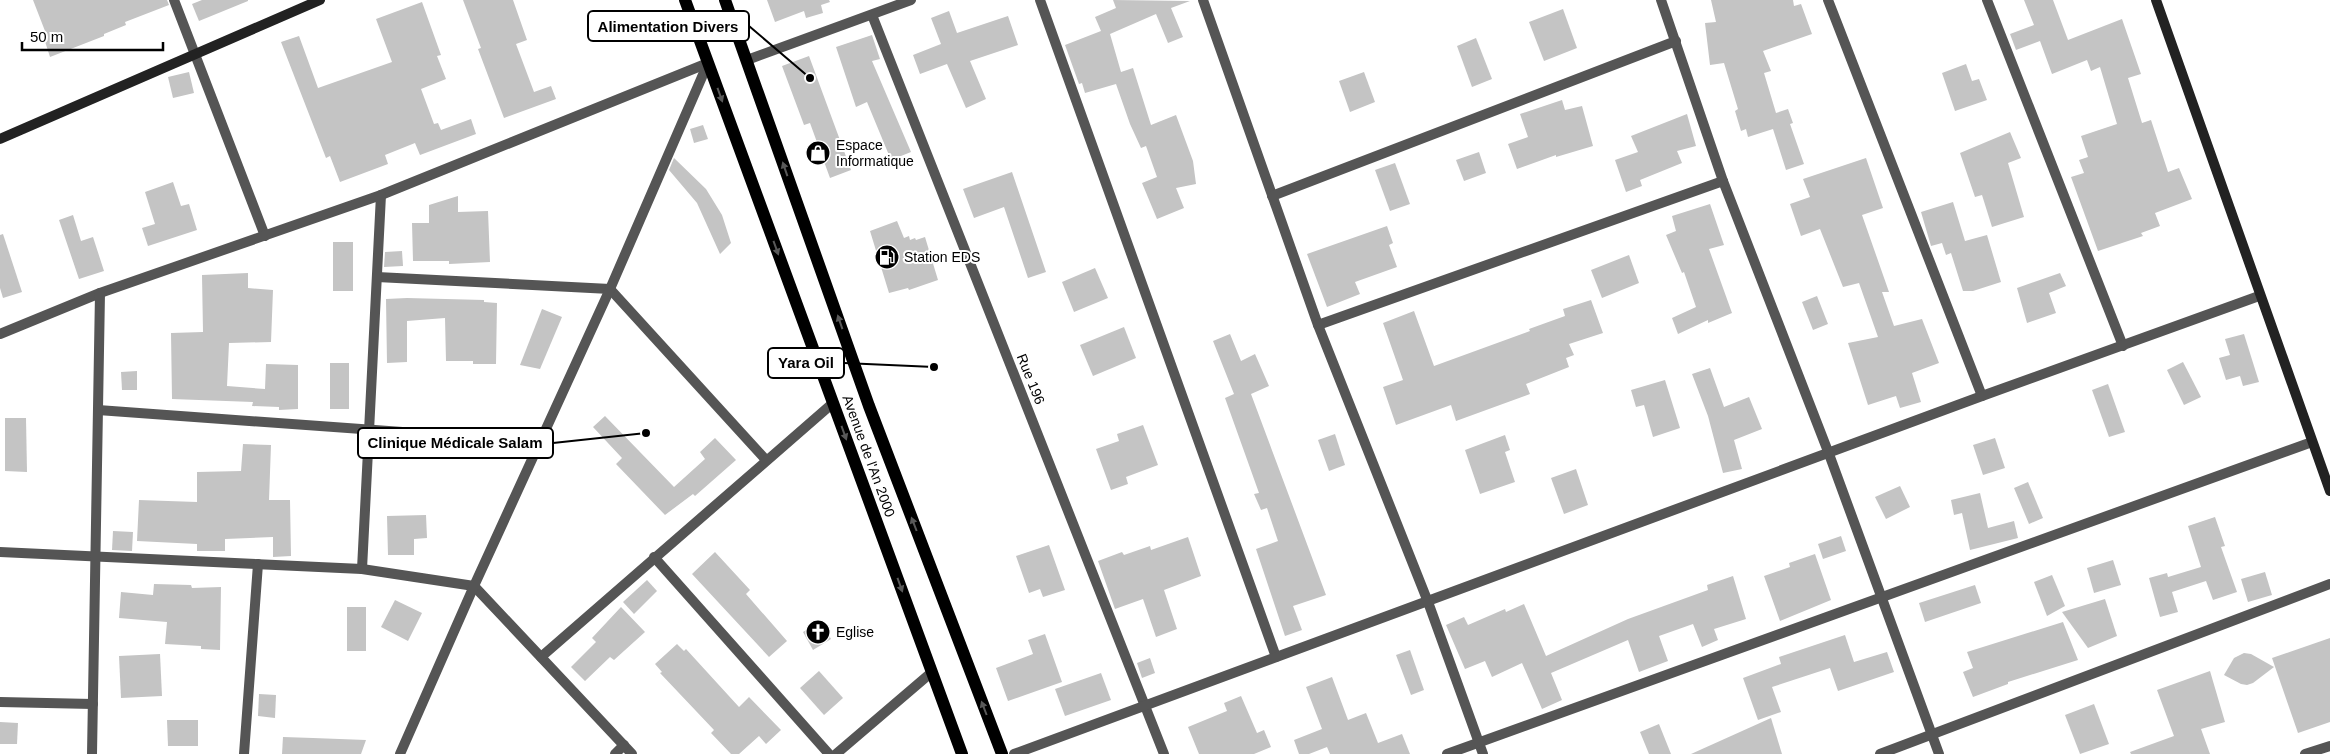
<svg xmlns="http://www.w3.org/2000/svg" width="2330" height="754" viewBox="0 0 2330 754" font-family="Arial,sans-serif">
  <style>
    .building { fill: #c4c4c4 }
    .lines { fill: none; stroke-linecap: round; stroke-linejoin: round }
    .street { stroke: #555; stroke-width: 10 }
    .secondary { stroke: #222; stroke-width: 10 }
    .primary { stroke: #000; stroke-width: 12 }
    .oneway { fill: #595959 }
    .labels { text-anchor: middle; stroke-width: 4; stroke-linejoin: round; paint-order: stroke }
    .poi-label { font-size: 14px; fill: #000; stroke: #fff; text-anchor: start }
    .street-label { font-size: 14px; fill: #000; stroke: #fff }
    .leader { fill: none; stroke: #000; stroke-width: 2 }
    .callout-dot { fill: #000; stroke: #fff; stroke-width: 2 }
    .callout { fill: #fff; stroke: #000; stroke-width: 2 }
    .callout-label { font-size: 15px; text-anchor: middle; font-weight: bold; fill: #000 }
  </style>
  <rect width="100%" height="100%" fill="#fff"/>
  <g class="building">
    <polygon points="33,0 167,0 169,5 125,22 126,25 104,34 104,36 50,57 42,32 45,31"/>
    <polygon points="202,0 248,0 248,1 199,21 192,4"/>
    <polygon points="463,0 513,0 527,40 516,44 534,92 551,86 556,99 504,118 478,49 481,48"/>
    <polygon points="767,0 829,0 830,2 821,5 823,13 806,18 804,11 775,22"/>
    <polygon points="1113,0 1190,1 1171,8 1183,37 1168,43 1156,14 1110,34 1121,72 1133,68 1151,125 1176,115 1193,161 1196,184 1176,188 1184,208 1157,219 1142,183 1157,177 1146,146 1141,148 1130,124 1116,84 1085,93 1082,83 1079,84 1065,45 1101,31 1095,17 1116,8"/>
    <polygon points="1711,0 1793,0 1794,6 1801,4 1812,34 1763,51 1771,71 1764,73 1776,113 1788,109 1793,123 1790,124 1804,164 1786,170 1773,129 1748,137 1746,129 1741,131 1735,111 1738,109 1724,63 1710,65 1705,23 1716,22"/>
    <polygon points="2024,0 2053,0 2068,40 2122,19 2141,74 2128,78 2142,123 2151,120 2168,172 2179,168 2192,199 2155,213 2160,226 2141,233 2143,236 2098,251 2071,177 2084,173 2079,160 2088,157 2081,136 2117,124 2100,67 2091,71 2087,60 2052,74 2040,41 2016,50 2010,34 2034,25"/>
    <polygon points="422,2 441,55 437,56 446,79 421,89 434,124 438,123 441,130 471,119 476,134 420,155 415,143 385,155 388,164 340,182 330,156 326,158 281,42 299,36 318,88 392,62 376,19"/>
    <polygon points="1563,9 1577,48 1544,61 1529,22"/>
    <polygon points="949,11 957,33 1008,16 1018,45 970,61 986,99 966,108 947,64 920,74 913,55 941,44 931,18"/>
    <polygon points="872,35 880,59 872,61 911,152 891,160 867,102 856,107 836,47"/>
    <polygon points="1476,38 1492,79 1472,87 1457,46"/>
    <polygon points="809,56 851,170 830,178 810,123 804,125 782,66"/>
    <polygon points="1966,64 1972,81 1979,79 1987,100 1955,111 1942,73"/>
    <polygon points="189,72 194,93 173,98 168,77"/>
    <polygon points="1364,72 1375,102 1350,112 1339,81"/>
    <polygon points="1562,100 1565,110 1582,106 1593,146 1556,157 1556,155 1517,169 1508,144 1528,137 1520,114"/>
    <polygon points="1687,114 1696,146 1677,151 1682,163 1640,180 1642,186 1626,192 1615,160 1638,152 1631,136"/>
    <polygon points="703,125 708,139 694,143 690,129"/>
    <polygon points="2010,132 2021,158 2008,163 2024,217 1992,227 1982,195 1975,197 1960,153"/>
    <polygon points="1479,152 1486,173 1464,181 1456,160"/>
    <polygon points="674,158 706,189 722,215 731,243 720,254 697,203 669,170"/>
    <polygon points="1866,158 1883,208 1862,215 1889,292 1882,292 1894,326 1922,319 1939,363 1912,373 1921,402 1900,408 1896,396 1868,405 1848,343 1878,337 1859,283 1843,287 1820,229 1801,236 1790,204 1810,197 1803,179"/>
    <polygon points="1395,163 1410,204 1390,211 1375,170"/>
    <polygon points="1012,172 1046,272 1028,278 1004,207 974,218 963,189"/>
    <polygon points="173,182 181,206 189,204 197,230 148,246 142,228 155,224 145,192"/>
    <polygon points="458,196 458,212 488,211 490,262 449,264 449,261 413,261 412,223 429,223 429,205"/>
    <polygon points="1953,202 1965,241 1987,235 2001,282 1973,291 1963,291 1951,253 1946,255 1942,243 1931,246 1921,212"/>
    <polygon points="1710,204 1724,245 1709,249 1732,313 1708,323 1708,320 1678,334 1672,318 1696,307 1684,272 1682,273 1666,235 1676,231 1672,216"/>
    <polygon points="73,215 81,241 93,237 104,271 79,279 59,220"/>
    <polygon points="897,221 904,238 909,236 910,240 915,238 916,240 925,237 938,280 909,290 908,288 889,293 870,231"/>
    <polygon points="1387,226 1393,243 1389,245 1397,267 1355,282 1360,294 1327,307 1307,254"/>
    <polygon points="3,234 22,292 3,298 0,288 0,235"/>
    <rect x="333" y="242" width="20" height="49"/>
    <polygon points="402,251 403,266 384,267 385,252"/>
    <polygon points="1629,255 1639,283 1602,298 1591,270"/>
    <polygon points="1095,268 1108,298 1074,312 1062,282"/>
    <polygon points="248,273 248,288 273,290 271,342 229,343 227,386 265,389 266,364 298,365 298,409 279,410 279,407 252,406 253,402 172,399 171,333 203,332 202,275"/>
    <polygon points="2060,273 2066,286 2049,293 2056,313 2027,323 2017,288"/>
    <polygon points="1817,296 1828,324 1813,330 1802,302"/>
    <polygon points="407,298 484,300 484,302 497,303 496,364 473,364 473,361 446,361 445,318 407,321 407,362 387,363 386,299"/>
    <polygon points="1591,300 1603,333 1569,344 1574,355 1566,358 1569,367 1526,384 1530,394 1456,421 1451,405 1396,425 1383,387 1403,380 1383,323 1414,311 1434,366 1530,331 1529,329 1565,316 1563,309"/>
    <polygon points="542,309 562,317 540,369 520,365"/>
    <polygon points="1124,327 1136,358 1093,376 1080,345"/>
    <polygon points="1230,334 1241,361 1255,354 1269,386 1251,394 1326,595 1293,606 1302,630 1285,636 1256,549 1278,541 1267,508 1261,510 1254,494 1259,493 1225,398 1234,394 1213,341"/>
    <polygon points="2244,334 2259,382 2243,386 2240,376 2226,380 2219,358 2230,355 2225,339"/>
    <polygon points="2183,362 2201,397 2184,405 2167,370"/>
    <rect x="330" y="363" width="19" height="46"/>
    <polygon points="1710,368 1724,407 1749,397 1762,429 1734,440 1742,469 1723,473 1708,416 1692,374"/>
    <polygon points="137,371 137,390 122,390 121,372"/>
    <polygon points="1665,380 1680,428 1653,437 1644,405 1636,407 1631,390"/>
    <polygon points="2108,384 2125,432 2109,437 2092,390"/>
    <polygon points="605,416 674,487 705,459 700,452 715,438 736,460 695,496 693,494 665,515 616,464 622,458 593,427"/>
    <polygon points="5,418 26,418 27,472 5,471"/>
    <polygon points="1143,425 1158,465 1126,477 1128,484 1111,490 1096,449 1119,441 1117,434"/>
    <polygon points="1335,434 1345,465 1329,471 1318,440"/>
    <polygon points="1505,435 1510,450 1505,452 1515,482 1480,494 1465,450"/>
    <polygon points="1995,438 2005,468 1983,475 1973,445"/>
    <polygon points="243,444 271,445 269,500 290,500 291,556 273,557 273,537 225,539 225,551 197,551 197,544 137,541 139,500 197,502 197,472 241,471"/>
    <polygon points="1576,469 1588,505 1564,514 1551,478"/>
    <polygon points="2028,482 2043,518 2029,524 2014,488"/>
    <polygon points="1900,486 1910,507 1886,519 1875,497"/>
    <polygon points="1980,493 1988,528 2014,521 2018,538 1970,550 1962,513 1954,515 1951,500"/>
    <polygon points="426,515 427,538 414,539 414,555 388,555 387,516"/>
    <polygon points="2215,517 2225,546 2221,547 2237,592 2213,600 2206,581 2172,592 2178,612 2160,617 2149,578 2167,573 2168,577 2201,567 2188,526"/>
    <polygon points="113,531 133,532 132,551 112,550"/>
    <polygon points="1841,536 1846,551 1823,559 1818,544"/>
    <polygon points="1188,537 1201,576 1164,590 1177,629 1156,637 1143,599 1115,609 1098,561 1122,552 1124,555 1150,546 1151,550"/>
    <polygon points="1049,545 1065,590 1043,597 1040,589 1029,593 1016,556"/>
    <polygon points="715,552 750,590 746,594 787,641 769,657 692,574"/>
    <polygon points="1815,554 1831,600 1780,621 1764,576 1790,567 1789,563"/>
    <polygon points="2113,560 2121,585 2094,593 2087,568"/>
    <polygon points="2265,572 2272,595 2248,602 2241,579"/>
    <polygon points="2052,575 2065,606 2047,616 2034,582"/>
    <polygon points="1733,576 1746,619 1714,629 1718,640 1702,647 1693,624 1659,636 1668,661 1639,672 1628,640 1551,673 1562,700 1542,709 1522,663 1492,677 1485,661 1465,669 1446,625 1464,617 1468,625 1505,609 1506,612 1524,604 1546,656 1628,619 1708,590 1707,585"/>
    <polygon points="647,580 657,591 634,614 623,602"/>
    <polygon points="154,584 191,585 192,588 221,587 220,650 201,649 201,646 165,644 167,622 119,618 121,592 153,595"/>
    <polygon points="1975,585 1981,603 1925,622 1919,603"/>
    <polygon points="2105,599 2117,636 2088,648 2062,612"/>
    <polygon points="395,600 422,613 408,641 381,627"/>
    <rect x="347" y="607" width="19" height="44"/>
    <polygon points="621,607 645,632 614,660 610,657 585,681 571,667 596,642 592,638"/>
    <polygon points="821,621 831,639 813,650 803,632"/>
    <polygon points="2063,622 2078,660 2008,682 2008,684 1973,697 1963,672 1973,668 1967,652"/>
    <polygon points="1045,634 1062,682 1008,701 996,668 1033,654 1028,640"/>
    <polygon points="1845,635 1854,662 1887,652 1894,672 1838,691 1830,668 1772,687 1781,712 1758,720 1743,678 1781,664 1779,657"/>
    <polygon points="2330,638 2330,722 2298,733 2272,658"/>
    <polygon points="677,644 684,651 686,649 739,707 749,697 781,730 766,744 759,736 739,754 731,754 711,733 714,730 660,673 662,672 655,664"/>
    <polygon points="1410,650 1424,690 1411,695 1396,655"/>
    <polygon points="2244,653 2251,654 2274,667 2253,683 2247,685 2241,684 2224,675 2234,658"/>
    <polygon points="160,654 162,696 121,698 119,656"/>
    <polygon points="1150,658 1155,673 1142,678 1137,663"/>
    <polygon points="819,671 843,698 824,715 800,688"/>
    <polygon points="2210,671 2225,722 2201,729 2210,754 2131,754 2130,752 2174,736 2157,690"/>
    <polygon points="1101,673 1111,700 1065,716 1055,689"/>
    <polygon points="1332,677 1348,720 1366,713 1378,743 1402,734 1410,754 1330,754 1327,747 1309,754 1299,754 1294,740 1322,729 1306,687"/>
    <polygon points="259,694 276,695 275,718 258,716"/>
    <polygon points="1241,696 1257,733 1264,730 1271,747 1254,754 1199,754 1188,727 1227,711 1224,703"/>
    <polygon points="2094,704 2109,744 2080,754 2065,715"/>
    <polygon points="1771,718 1782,754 1691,754"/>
    <polygon points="167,720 198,720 198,746 168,746"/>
    <polygon points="0,722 18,723 17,744 0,744"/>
    <polygon points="1659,724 1671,754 1649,754 1640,732"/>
    <polygon points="283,737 313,738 366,740 361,754 282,754"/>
  </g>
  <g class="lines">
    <g class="street">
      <polyline points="174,0 265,236"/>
      <polyline points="1040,0 1276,657"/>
      <polyline points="1203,0 1318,325 1428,602 1483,754"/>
      <polyline points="1661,0 1723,181 1829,454 1939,754"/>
      <polyline points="1828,0 1982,396"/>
      <polyline points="1987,0 2123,346"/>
      <polyline points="872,15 1164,754"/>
      <polyline points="747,60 911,0"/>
      <polyline points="381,195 708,63"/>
      <polyline points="1272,196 1676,41"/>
      <polyline points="377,277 610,289 766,460"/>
      <polyline points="1318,325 1723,181"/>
      <polyline points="0,334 100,293 381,195 362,569"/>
      <polyline points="98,410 540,442"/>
      <polyline points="0,552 362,569 474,586 632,754"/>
      <polyline points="654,557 829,754"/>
      <polyline points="541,657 833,403"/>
      <polyline points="0,702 93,704"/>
      <polyline points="92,754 100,293"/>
      <polyline points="244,754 258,564"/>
      <polyline points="400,754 474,586 610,289 708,63"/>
      <polyline points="615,754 624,745"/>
      <polyline points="836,754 932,672"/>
      <polyline points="1014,754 1982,396 2259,296"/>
      <polyline points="1447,754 2312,442"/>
      <polyline points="1880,754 2330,584"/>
      <polyline points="2305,754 2330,746"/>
    </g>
    <g class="secondary">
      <polyline points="2156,0 2330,491"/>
      <polyline points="0,139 320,0"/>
    </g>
    <g class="primary">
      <polyline points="685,0 962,754"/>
      <polyline points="725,0 869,406 1002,754"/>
    </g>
  </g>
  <defs><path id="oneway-solid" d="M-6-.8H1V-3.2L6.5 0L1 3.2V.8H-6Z" transform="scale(1.25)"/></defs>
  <g class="oneway">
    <use href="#oneway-solid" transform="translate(720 95) rotate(70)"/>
    <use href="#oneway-solid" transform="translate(785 169) rotate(-109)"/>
    <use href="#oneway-solid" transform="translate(776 248) rotate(70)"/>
    <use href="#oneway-solid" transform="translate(840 322) rotate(-109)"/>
    <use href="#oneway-solid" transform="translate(844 433) rotate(70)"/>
    <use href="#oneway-solid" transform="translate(914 524) rotate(-111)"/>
    <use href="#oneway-solid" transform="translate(900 585) rotate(70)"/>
    <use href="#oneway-solid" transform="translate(984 708) rotate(-111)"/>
  </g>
  <defs>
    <symbol id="shop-disc" viewBox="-11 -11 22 22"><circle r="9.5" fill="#000" stroke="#fff"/><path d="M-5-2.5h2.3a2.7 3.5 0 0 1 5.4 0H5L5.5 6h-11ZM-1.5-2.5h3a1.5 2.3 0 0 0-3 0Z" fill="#fff"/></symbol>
    <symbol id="fuel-disc" viewBox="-11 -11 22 22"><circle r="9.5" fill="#000" stroke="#fff"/><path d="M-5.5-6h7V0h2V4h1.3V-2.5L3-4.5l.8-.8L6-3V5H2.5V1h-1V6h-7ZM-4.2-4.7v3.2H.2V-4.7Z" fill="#fff"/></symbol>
    <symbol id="church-disc" viewBox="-11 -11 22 22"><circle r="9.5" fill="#000" stroke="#fff"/><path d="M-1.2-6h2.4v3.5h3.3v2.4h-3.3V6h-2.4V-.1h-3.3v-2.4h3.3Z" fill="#fff"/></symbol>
  </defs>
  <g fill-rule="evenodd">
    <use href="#shop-disc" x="804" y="139" width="28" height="28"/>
    <use href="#fuel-disc" x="873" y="243" width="28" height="28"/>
    <use href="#church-disc" x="804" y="618" width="28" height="28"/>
  </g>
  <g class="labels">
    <g class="poi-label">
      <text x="836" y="150">Espace<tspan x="836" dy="16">Informatique</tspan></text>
      <text x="904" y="262">Station EDS</text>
      <text x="836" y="637">Eglise</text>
    </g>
    <g class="street-label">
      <text transform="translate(1031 379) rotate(68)" y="5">Rue 196</text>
      <text transform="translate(869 456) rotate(70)" y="5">Avenue de l'An 2000</text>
    </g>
  </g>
  <path class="leader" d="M810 78L749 26M934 367L844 363M646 433L553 443"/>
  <g class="callout-dot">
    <circle cx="810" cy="78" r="5"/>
    <circle cx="934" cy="367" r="5"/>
    <circle cx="646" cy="433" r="5"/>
  </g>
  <g class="callout">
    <rect x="588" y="11" width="161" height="30" rx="5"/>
    <rect x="768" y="348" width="76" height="30" rx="5"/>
    <rect x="358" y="428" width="195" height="30" rx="5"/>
  </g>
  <g class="callout-label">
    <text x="668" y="32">Alimentation Divers</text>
    <text x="806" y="368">Yara Oil</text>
    <text x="455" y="448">Clinique Médicale Salam</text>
  </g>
  <path d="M22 42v8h141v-8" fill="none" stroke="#000000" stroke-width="2.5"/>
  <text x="30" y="42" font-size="15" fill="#000000" stroke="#ffffff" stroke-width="4" paint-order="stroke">50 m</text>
</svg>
